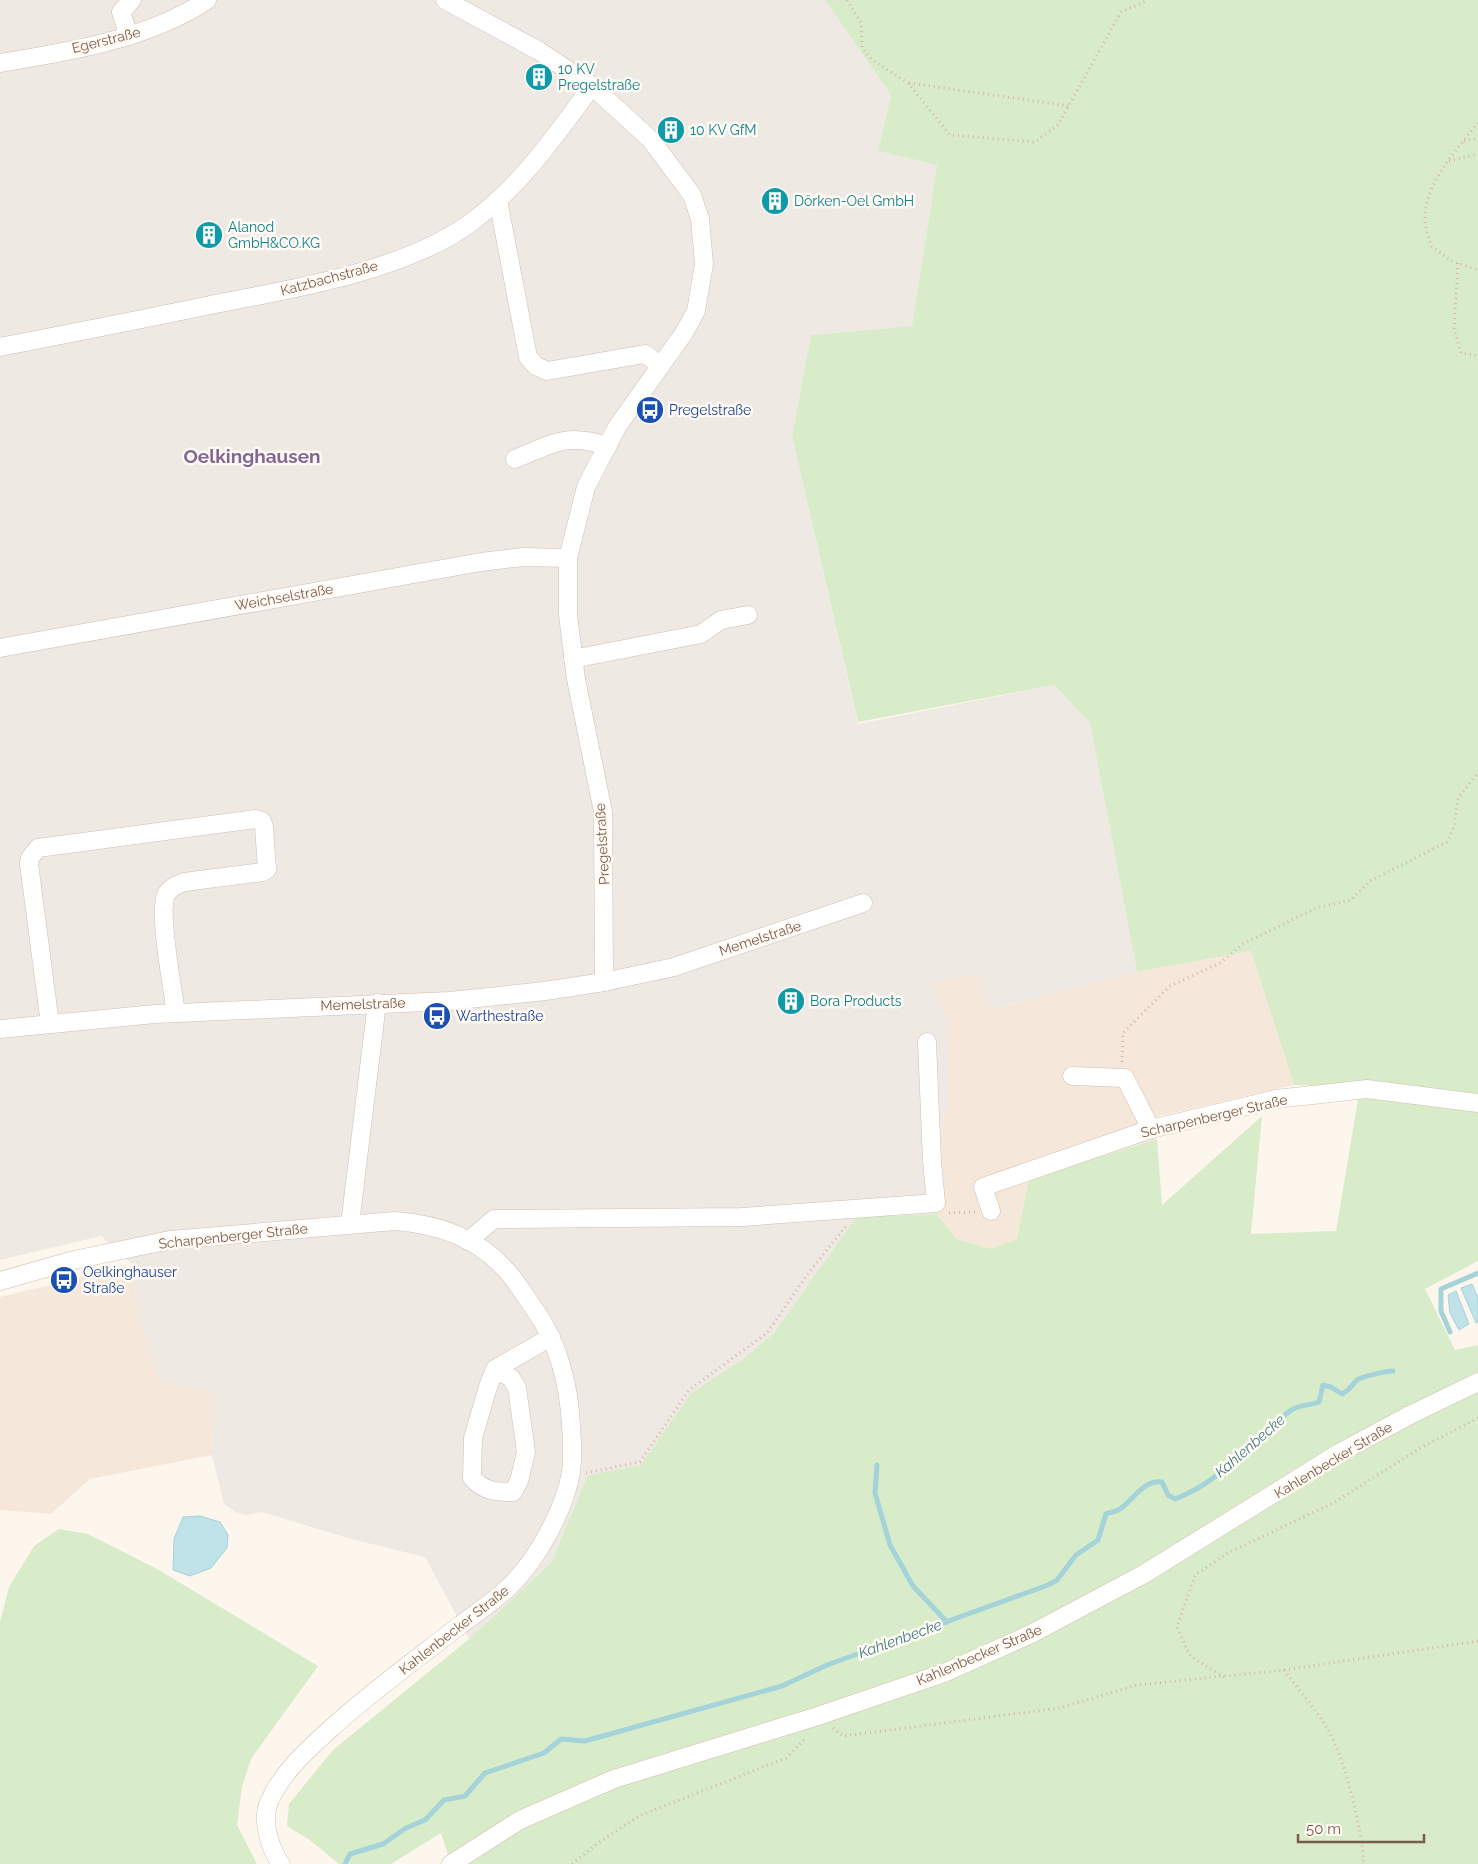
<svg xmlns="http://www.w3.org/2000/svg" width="1478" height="1864" viewBox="0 0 1478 1864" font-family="Raleway,sans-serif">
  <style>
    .residential { fill: #f5e8da }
    .industrial { fill: #efe9e4 }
    .green { fill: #d8ecc9 }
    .water { fill: #bfe3e8; stroke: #a5d3da }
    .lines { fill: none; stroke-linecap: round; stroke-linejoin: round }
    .stream { stroke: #a5d3da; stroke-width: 5 }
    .minor-casing { stroke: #d1beb0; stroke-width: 19 }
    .path { stroke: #d9b8a5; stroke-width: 3; stroke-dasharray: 1 4; stroke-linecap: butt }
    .minor { stroke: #fff; stroke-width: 18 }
    .labels { text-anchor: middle; stroke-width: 5; stroke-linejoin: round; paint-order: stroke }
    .street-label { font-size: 14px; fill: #7a5c4d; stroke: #fffaf3 }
    .culture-label { font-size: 14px; fill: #0d838f; stroke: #fffaf3; text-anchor: start }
    .transit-label { font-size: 14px; fill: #164399; stroke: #fffaf3; text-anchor: start }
    .water-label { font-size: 15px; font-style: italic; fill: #437c86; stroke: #fffaf3 }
    .district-label { font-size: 19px; font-weight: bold; fill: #846695; stroke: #fffaf3 }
  </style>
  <rect width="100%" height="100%" fill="#fdf6ec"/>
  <g class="residential">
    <polygon points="1251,951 1294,1085 1155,1117 1157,1139 1029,1179 1017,1239 992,1249 956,1239 937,1214 947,1178 938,1152 948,1104 931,983 980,973 989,1010 1137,972"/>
    <polygon points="133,1265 137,1310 214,1390 212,1455 90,1479 51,1514 0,1510 0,1297"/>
  </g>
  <polygon class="industrial" points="0,0 825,0 891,95 878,151 937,165 912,326 811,335 792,436 858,724 1054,685 1090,723 1137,972 988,1010 979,973 931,983 947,1018 948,1104 938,1152 947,1178 937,1214 856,1217 774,1333 740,1361 691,1393 641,1465 588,1475 551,1563 469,1639 425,1557 351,1539 262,1512 246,1515 235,1512 224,1504 212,1455 214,1390 160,1384 137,1310 133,1265 101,1236 0,1260"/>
  <g class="green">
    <polygon points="825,0 1478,0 1478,1261 1425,1289 1455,1350 1478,1345 1478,1864 451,1864 441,1833 391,1864 339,1864 310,1840 287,1826 289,1804 333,1750 469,1639 551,1563 588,1475 641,1465 691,1393 740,1361 774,1333 856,1217 937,1214 956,1239 992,1249 1017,1239 1029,1179 1157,1139 1162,1205 1262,1116 1251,1234 1336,1231 1360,1087 1294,1085 1251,951 1137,972 1090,723 1054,685 858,722 792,436 811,335 912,326 937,165 878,151 891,95"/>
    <polygon points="59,1529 88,1534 159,1570 318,1666 251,1759 242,1787 237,1825 257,1864 0,1864 0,1622 9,1587 34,1546"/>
  </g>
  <g class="water">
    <polygon points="1472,1284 1478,1298 1478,1322 1476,1323 1461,1288"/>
    <polygon points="1456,1291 1469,1324 1459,1330 1450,1313 1448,1295"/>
    <polygon points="200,1516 220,1522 228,1535 227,1548 211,1568 190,1576 173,1570 174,1539 183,1517"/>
  </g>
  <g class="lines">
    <g class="stream">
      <polyline points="1450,1332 1441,1311 1441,1289 1478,1273"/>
      <polyline points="877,1465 875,1493 890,1545 913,1586 947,1622"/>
      <path d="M 345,1864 L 350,1854 L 383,1844 L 406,1828 L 425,1820 L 444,1800 L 465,1796 L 485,1773 L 544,1753 L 561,1739 L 585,1741 L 782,1686 L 827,1665 L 1048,1585 L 1057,1580 L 1076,1555 L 1098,1540 L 1106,1514 C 1111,1511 1115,1513 1120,1509 C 1133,1500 1144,1479 1162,1482 L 1168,1495 L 1175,1499 C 1222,1482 1252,1440 1290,1411 C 1299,1404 1309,1406 1319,1402 L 1323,1385 L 1331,1387 L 1342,1394 C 1350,1390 1351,1386 1357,1380 C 1360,1377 1387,1371 1393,1371"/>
    </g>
    <defs>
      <g id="minor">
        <polyline points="445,0 539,51 592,86 651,140 692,195 700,219 704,264 696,311 684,333 617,427 586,487 568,558 568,615 576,679 603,812 604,982"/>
        <polyline points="129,36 121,12 132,0"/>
        <path d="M 0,63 C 68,52 149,39 207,0"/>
        <polyline points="498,200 528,357 536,366 547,371 645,354 661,366"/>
        <path d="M 0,347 C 72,333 144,319 215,304 C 293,289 409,270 473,221 C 522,184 556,135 592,86"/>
        <path d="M 515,459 C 554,443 565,433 608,446"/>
        <polyline points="0,648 481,562 523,557 568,558"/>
        <polyline points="573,659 701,634 721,620 748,615"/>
        <path d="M 50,1024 L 29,864 L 30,858 L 38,848 L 256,819 L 262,821 L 264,827 L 267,869 L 263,872 L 184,882 C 177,885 171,887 167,893 C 157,909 173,990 176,1013"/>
        <polyline points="0,1029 155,1014 450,1001 545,991 604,982 674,967 863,903"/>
        <polyline points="1072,1076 1125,1078 1151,1129"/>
        <polyline points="991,1211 983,1187 1151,1129 1276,1099 1367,1089 1478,1103"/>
        <polyline points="350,1224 377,1003"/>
        <polyline points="468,1241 494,1219 742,1217 936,1203 932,1161 927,1042"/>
        <path d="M 0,1281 L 74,1260 L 170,1240 L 395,1221 C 436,1224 476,1237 504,1268 C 516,1280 525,1296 535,1310 C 558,1342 569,1385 571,1425 C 572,1440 573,1457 571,1472 C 565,1509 537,1560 510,1586 C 495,1601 476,1613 459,1626 C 414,1661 368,1694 327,1732 C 304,1753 281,1774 269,1802 C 261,1820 270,1849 281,1864"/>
        <path d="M 495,1369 L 511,1378 L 517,1388 L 526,1452 L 519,1481 L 513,1492 C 495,1492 484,1491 472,1478 L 473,1438 L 488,1387 L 495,1369 L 551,1337"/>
        <polyline points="451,1864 520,1820 614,1779 818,1716 944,1673 1031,1634 1144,1574 1339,1453 1410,1415 1478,1382"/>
      </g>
    </defs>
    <use href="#minor" class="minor-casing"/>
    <g class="path">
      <polyline points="847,0 861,23 862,48 872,60 908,83 950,135 1035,142 1058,125 1121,12 1148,0"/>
      <polyline points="909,83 1070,106"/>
      <path d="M 1478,123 C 1457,149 1424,184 1425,219 C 1425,228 1429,237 1431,246 L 1453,262 L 1478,270"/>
      <polyline points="1464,141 1478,138"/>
      <polyline points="1449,161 1478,154"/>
      <polyline points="1458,263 1454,329 1461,353 1478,356"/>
      <polyline points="1122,1062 1123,1033 1170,986 1220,963 1243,944 1316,908 1351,900 1370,881 1447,842 1454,827 1458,798 1478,773"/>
      <polyline points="949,1213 975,1212"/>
      <polyline points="586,1473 640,1462 689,1390 767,1333 807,1275 846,1226"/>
      <polyline points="1284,1670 1478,1641"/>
      <polyline points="1224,1677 1190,1656 1177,1627 1195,1575 1228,1553 1335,1502 1422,1447 1478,1418"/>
      <path d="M 833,1728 L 843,1736 L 1060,1708 L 1137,1685 L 1284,1670 C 1298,1689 1315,1708 1327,1728 C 1346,1761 1361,1826 1364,1864"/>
      <polyline points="572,1864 601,1841 639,1816 786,1758 806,1738"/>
    </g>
    <use href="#minor" class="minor"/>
  </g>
  <defs>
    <symbol id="building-disc" viewBox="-11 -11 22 22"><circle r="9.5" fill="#0f9aa8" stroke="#fffaf3"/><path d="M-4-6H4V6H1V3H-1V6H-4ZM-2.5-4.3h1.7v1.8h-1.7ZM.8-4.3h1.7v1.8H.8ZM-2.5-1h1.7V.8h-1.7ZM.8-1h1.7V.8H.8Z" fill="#fff"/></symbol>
    <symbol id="bus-disc" viewBox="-11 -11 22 22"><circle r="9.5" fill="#1a4fb4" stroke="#fffaf3"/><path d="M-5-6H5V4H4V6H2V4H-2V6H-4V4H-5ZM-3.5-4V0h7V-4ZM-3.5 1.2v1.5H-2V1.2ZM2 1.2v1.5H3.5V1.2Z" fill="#fff"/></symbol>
  </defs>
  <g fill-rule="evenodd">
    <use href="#building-disc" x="523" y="61" width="32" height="32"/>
    <use href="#building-disc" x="655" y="114" width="32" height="32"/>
    <use href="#building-disc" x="759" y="185" width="32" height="32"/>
    <use href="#building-disc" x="193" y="219" width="32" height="32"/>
    <use href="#bus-disc" x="634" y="394" width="32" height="32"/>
    <use href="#building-disc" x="775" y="985" width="32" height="32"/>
    <use href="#bus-disc" x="421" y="1000" width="32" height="32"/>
    <use href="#bus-disc" x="48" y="1264" width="32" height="32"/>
  </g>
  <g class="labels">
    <g class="street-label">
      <text transform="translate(106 40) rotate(-14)" y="5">Egerstraße</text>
      <text transform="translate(329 278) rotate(-15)" y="5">Katzbachstraße</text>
      <text transform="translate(284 597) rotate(-10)" y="5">Weichselstraße</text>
      <text transform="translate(602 844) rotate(-93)" y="5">Pregelstraße</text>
      <text transform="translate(760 938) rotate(-18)" y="5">Memelstraße</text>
      <text transform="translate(363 1004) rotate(-2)" y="5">Memelstraße</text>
      <text transform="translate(1214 1116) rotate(-13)" y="5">Scharpenberger Straße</text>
      <text transform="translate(233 1236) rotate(-6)" y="5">Scharpenberger Straße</text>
      <text transform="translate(1333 1460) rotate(-31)" y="5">Kahlenbecker Straße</text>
      <text transform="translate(454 1630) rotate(-38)" y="5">Kahlenbecker Straße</text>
      <text transform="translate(979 1655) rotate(-23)" y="5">Kahlenbecker Straße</text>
    </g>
    <g class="culture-label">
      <text x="558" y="74">10 KV<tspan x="558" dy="16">Pregelstraße</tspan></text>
      <text x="690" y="135">10 KV GfM</text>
      <text x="794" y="206">Dörken-Oel GmbH</text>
      <text x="228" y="232">Alanod<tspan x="228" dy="16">GmbH&amp;CO.KG</tspan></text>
      <text x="810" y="1006">Bora Products</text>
    </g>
    <g class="transit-label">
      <text x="669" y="415">Pregelstraße</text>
      <text x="456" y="1021">Warthestraße</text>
      <text x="83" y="1277">Oelkinghauser<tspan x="83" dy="16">Straße</tspan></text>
    </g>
    <g class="water-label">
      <text transform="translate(1250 1446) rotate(-41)" y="5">Kahlenbecke</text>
      <text transform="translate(900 1639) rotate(-20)" y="5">Kahlenbecke</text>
    </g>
    <g class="district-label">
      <text x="252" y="463">Oelkinghausen</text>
    </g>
  </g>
  <path d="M1298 1834v8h126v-8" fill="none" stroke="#7a5c4d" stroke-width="2.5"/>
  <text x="1306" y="1834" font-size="15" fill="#7a5c4d" stroke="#fffaf3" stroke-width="4" paint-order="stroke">50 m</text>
</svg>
